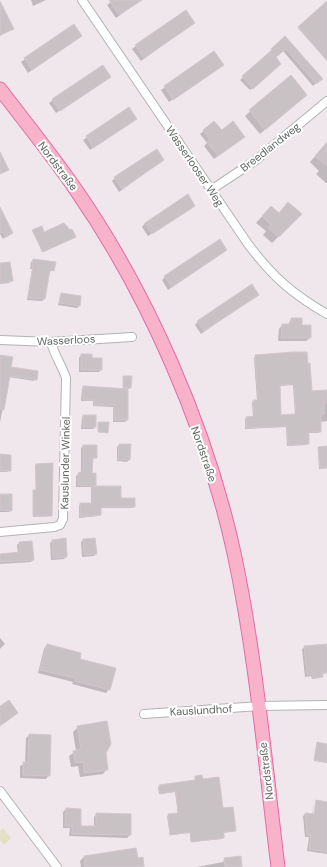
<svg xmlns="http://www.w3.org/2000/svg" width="327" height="867" viewBox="0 0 327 867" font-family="'DM Sans',sans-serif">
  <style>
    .green { fill: #e4dfc6 }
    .shadow { fill: #0003; fill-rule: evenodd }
    .building { fill: #c8c2c5; stroke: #d4c6cd; fill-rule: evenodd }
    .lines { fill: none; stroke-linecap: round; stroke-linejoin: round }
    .street-casing { stroke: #b0b5b2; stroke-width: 10 }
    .primary-casing { stroke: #e66aa4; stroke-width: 15 }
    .street { stroke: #fff; stroke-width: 8 }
    .primary { stroke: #f8b3cb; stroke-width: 13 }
    .labels { text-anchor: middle; stroke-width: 4; stroke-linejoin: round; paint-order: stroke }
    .street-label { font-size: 11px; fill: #5f6661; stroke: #fff }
  </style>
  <rect width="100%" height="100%" fill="#efe7eb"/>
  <polygon class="green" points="3,828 11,838 4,845 0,840 0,831"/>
  <g class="shadow">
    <polygon points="31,0 46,0 33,6"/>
    <polygon points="114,0 141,0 116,18 107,5"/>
    <polygon points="0,3 12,29 0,36"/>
    <polygon points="326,3 327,4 327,61 298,28"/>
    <polygon points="194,23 141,61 132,49 136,46"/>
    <polygon points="74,25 81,36 28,73 21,62"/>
    <polygon points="285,37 321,79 313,86 283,51 275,58 277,66 250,90 240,80"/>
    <polygon points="214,53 219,68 169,102 161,90"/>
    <polygon points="291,76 303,97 260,134 245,116"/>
    <polygon points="106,80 56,113 49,103 53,100"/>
    <polygon points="128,108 132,122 90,150 83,140"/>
    <polygon points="214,122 222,132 240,140 214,159 204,146 207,143 200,134"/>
    <polygon points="327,149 327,183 326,183 316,174 319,171 310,162 318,153"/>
    <polygon points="163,160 119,192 112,181 115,178"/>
    <polygon points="191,209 148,236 142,227 145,223"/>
    <polygon points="0,212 12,233 3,239 0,234"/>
    <polygon points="265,213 279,214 301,214 272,243 263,235 266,231 256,223"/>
    <polygon points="33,231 44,233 74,238 42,252"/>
    <polygon points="226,250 168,290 162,280 165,277"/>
    <polygon points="33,260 53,270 49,272 44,299 42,301 27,300 32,269 30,269 31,262"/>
    <polygon points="0,264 12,281 9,283 0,284"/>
    <polygon points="61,294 79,306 77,308 58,305"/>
    <polygon points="258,294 201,334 195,325 198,321"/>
    <polygon points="291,319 301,326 310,338 306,341 278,341 279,329 282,325 288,325"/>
    <polygon points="81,355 101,370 99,372 79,372 79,358"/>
    <polygon points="0,356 10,367 37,372 34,381 9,377 0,422"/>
    <path d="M 256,356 L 311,392 L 327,391 L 327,421 L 320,422 L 319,433 L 308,433 L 307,445 L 287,446 L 286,427 L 245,429 L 245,419 L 253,417 L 252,402 L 257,401 L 254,358 ZM 293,385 L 295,415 L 280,416 L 279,386 Z"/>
    <polygon points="124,377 131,377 130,388 127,389 127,420 125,422 113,422 113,407 93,406 93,401 81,401 82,389 84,387 123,389"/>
    <polygon points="84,416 95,427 93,429 81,429 82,418"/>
    <polygon points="119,445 129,460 127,462 117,461 117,447"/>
    <polygon points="83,446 96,457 92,459 91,474 95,485 93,487 134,507 132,508 100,508 98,516 79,518 79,505 91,504 91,487 76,487 76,476 81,473 81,448"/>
    <polygon points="327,447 327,468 319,469 318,449"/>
    <polygon points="0,455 10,470 7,472 0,472"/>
    <polygon points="52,464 51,516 33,517 33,492 36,491 35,465"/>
    <polygon points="0,495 11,510 9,512 0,512"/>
    <polygon points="65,540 66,557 64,559 51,560 50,543 52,541"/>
    <polygon points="83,540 96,554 94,556 82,557 81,542"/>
    <polygon points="19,543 33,560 31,562 0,564 0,549 0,555 18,553 17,545"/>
    <polygon points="0,638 5,644 0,649"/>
    <polygon points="47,645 79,660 109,689 106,693 72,684 73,682 38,673 44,649"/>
    <polygon points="305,647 327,672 322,675 320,678 312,679 311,676 305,677 302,649"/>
    <polygon points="78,727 105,753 107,769 103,774 80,777 78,766 71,767 69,756 76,751 73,732"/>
    <polygon points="29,735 49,775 46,779 20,778 20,766 25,763 26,738"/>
    <polygon points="317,743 327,745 327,763 314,761"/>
    <polygon points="195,777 202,781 235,831 223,833 222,839 191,842 190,833 170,835 167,816 178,814 175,792 159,794 158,787 195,781"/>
    <polygon points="316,801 327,803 327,854 307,851 309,837 305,837 303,816 305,814 312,815 314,803 312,819 314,819"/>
    <polygon points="66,809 80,827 94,827 94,817 97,814 130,835 127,838 69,836 70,828 63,828 63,812"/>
    <polygon points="84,857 137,859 143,867 81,867 80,861"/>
    <polygon points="225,859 241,867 197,867 223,862"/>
  </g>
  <g class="building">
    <polygon points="109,0 142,0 119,15"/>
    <polygon points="0,1 14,29 0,35"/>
    <polygon points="327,1 327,60 298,27"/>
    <polygon points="186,10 195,23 144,58 135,45"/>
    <polygon points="74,24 82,36 32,70 24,58"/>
    <polygon points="285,36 323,79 316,84 286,49 276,57 281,64 253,89 242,76 272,50 271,49"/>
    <polygon points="214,51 224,65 173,100 164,86"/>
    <polygon points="103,65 111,77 60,111 52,99"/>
    <polygon points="291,75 307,95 265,130 249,110"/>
    <polygon points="129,107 137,119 93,148 86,136"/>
    <polygon points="214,121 222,130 233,121 245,137 218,156 207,142 210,139 203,130"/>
    <polygon points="327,142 327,166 315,156"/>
    <polygon points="157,149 164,160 122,189 114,177"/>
    <polygon points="0,152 9,170 0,174"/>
    <polygon points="188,194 195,206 152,234 145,223"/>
    <polygon points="288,202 302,214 279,237 268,228 271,225 262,216 271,206 279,213"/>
    <polygon points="0,207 13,233 6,237 3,232 0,233"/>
    <polygon points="64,223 70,230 72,229 76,237 43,252 32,230 42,226 44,232"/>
    <polygon points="220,239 227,250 172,287 164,276"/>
    <polygon points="33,259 56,262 54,271 50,270 45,299 28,298 33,268 32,268"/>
    <polygon points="10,262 13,281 0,283 0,263"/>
    <polygon points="252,284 259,295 204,331 197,321"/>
    <polygon points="61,293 81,296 80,306 59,303"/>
    <polygon points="291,318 302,318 302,325 311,325 311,338 281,338 282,324 291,324"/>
    <path d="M 293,352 L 307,352 L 308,364 L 310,363 L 312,391 L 327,390 L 327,403 L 324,403 L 324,414 L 321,415 L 321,432 L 309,432 L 309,444 L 288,445 L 287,426 L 246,428 L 246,417 L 254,416 L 253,400 L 258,400 L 255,355 ZM 294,384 L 296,414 L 281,415 L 280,385 Z"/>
    <polygon points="81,354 92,354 92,358 102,358 102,370 81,370"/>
    <polygon points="0,355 13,357 11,367 38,371 37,380 10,376 4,410 0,409"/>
    <polygon points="123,376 132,376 131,388 123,388"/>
    <polygon points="83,386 128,389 128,420 114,420 114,405 94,405 94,400 83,400"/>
    <rect x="83" y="415" width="13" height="12"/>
    <polygon points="98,422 109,422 108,433 98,432"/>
    <polygon points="119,444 131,444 130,460 118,460"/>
    <polygon points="83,445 97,445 97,458 93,458 92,473 96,473 96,486 78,485 78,473 83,471"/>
    <polygon points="327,446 327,468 320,468 318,447"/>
    <polygon points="0,454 11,455 11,471 0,471"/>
    <polygon points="53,463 52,516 33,516 33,490 36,490 36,464"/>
    <polygon points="92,486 121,486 121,498 135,498 135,507 101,507 101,515 80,517 80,503 92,503"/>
    <polygon points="0,494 12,494 12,511 0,510"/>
    <polygon points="66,538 67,557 53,558 52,540"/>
    <polygon points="95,538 97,554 84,555 83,539"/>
    <polygon points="32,541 34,560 0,562 0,554 20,552 19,542"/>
    <polygon points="47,644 81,653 80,659 116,668 110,690 75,681 75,678 40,670"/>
    <polygon points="327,644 327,673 322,673 323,677 313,678 313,674 307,675 304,646"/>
    <polygon points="9,700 18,713 0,726 0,706"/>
    <polygon points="107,721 111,744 106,753 108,770 84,773 83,762 75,763 73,751 81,749 77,726"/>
    <polygon points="29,734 51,735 50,776 23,775 23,762 28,762"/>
    <polygon points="317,742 327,744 327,762 314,760"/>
    <polygon points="202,775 203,779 219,777 223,808 233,807 236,831 224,832 224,838 191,842 190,832 170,835 168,814 178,813 176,791 160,794 159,785 195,780 195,776"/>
    <polygon points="316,800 327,802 327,852 309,849 311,835 307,835 305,813 314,814"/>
    <polygon points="66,808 81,809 81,826 96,826 96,813 131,814 131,835 72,834 72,826 65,826"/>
    <polygon points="136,848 138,858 143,857 144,867 85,867 84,856"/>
    <polygon points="241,856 242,867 225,867 224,858"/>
  </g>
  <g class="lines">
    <defs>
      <g id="street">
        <path d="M 82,0 L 248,244 C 272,276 292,294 327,314"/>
        <polyline points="211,190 256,160 327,101"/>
        <polyline points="0,340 51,342 132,337"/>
        <path d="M 0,532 L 54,527 L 60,525 L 63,519 L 66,378 C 62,365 54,355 51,342"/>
        <polyline points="144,714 258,706 327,705"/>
        <polyline points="0,791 57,867"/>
      </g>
      <path id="primary" d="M 0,89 C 25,122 52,155 76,190 C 148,294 207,429 234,553 C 256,656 265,762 278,867"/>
    </defs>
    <use href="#street" class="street-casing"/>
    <use href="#primary" class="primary-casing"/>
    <use href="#street" class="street"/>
    <use href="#primary" class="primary"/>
  </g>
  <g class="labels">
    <g class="street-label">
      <text transform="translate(270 147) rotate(-38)" y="4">Breedlandweg</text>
      <text transform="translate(58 166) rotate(53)" y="4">Nordstraße</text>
      <text transform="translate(195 166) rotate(56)" y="4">Wasserlooser Weg</text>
      <text transform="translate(66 340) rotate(-3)" y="4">Wasserloos</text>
      <text transform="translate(204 454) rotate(71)" y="4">Nordstraße</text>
      <text transform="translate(65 463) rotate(-89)" y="4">Kauslunder Winkel</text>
      <text transform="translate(201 710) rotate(-3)" y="4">Kauslundhof</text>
      <text transform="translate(266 771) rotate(-97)" y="4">Nordstraße</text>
    </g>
  </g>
</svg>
